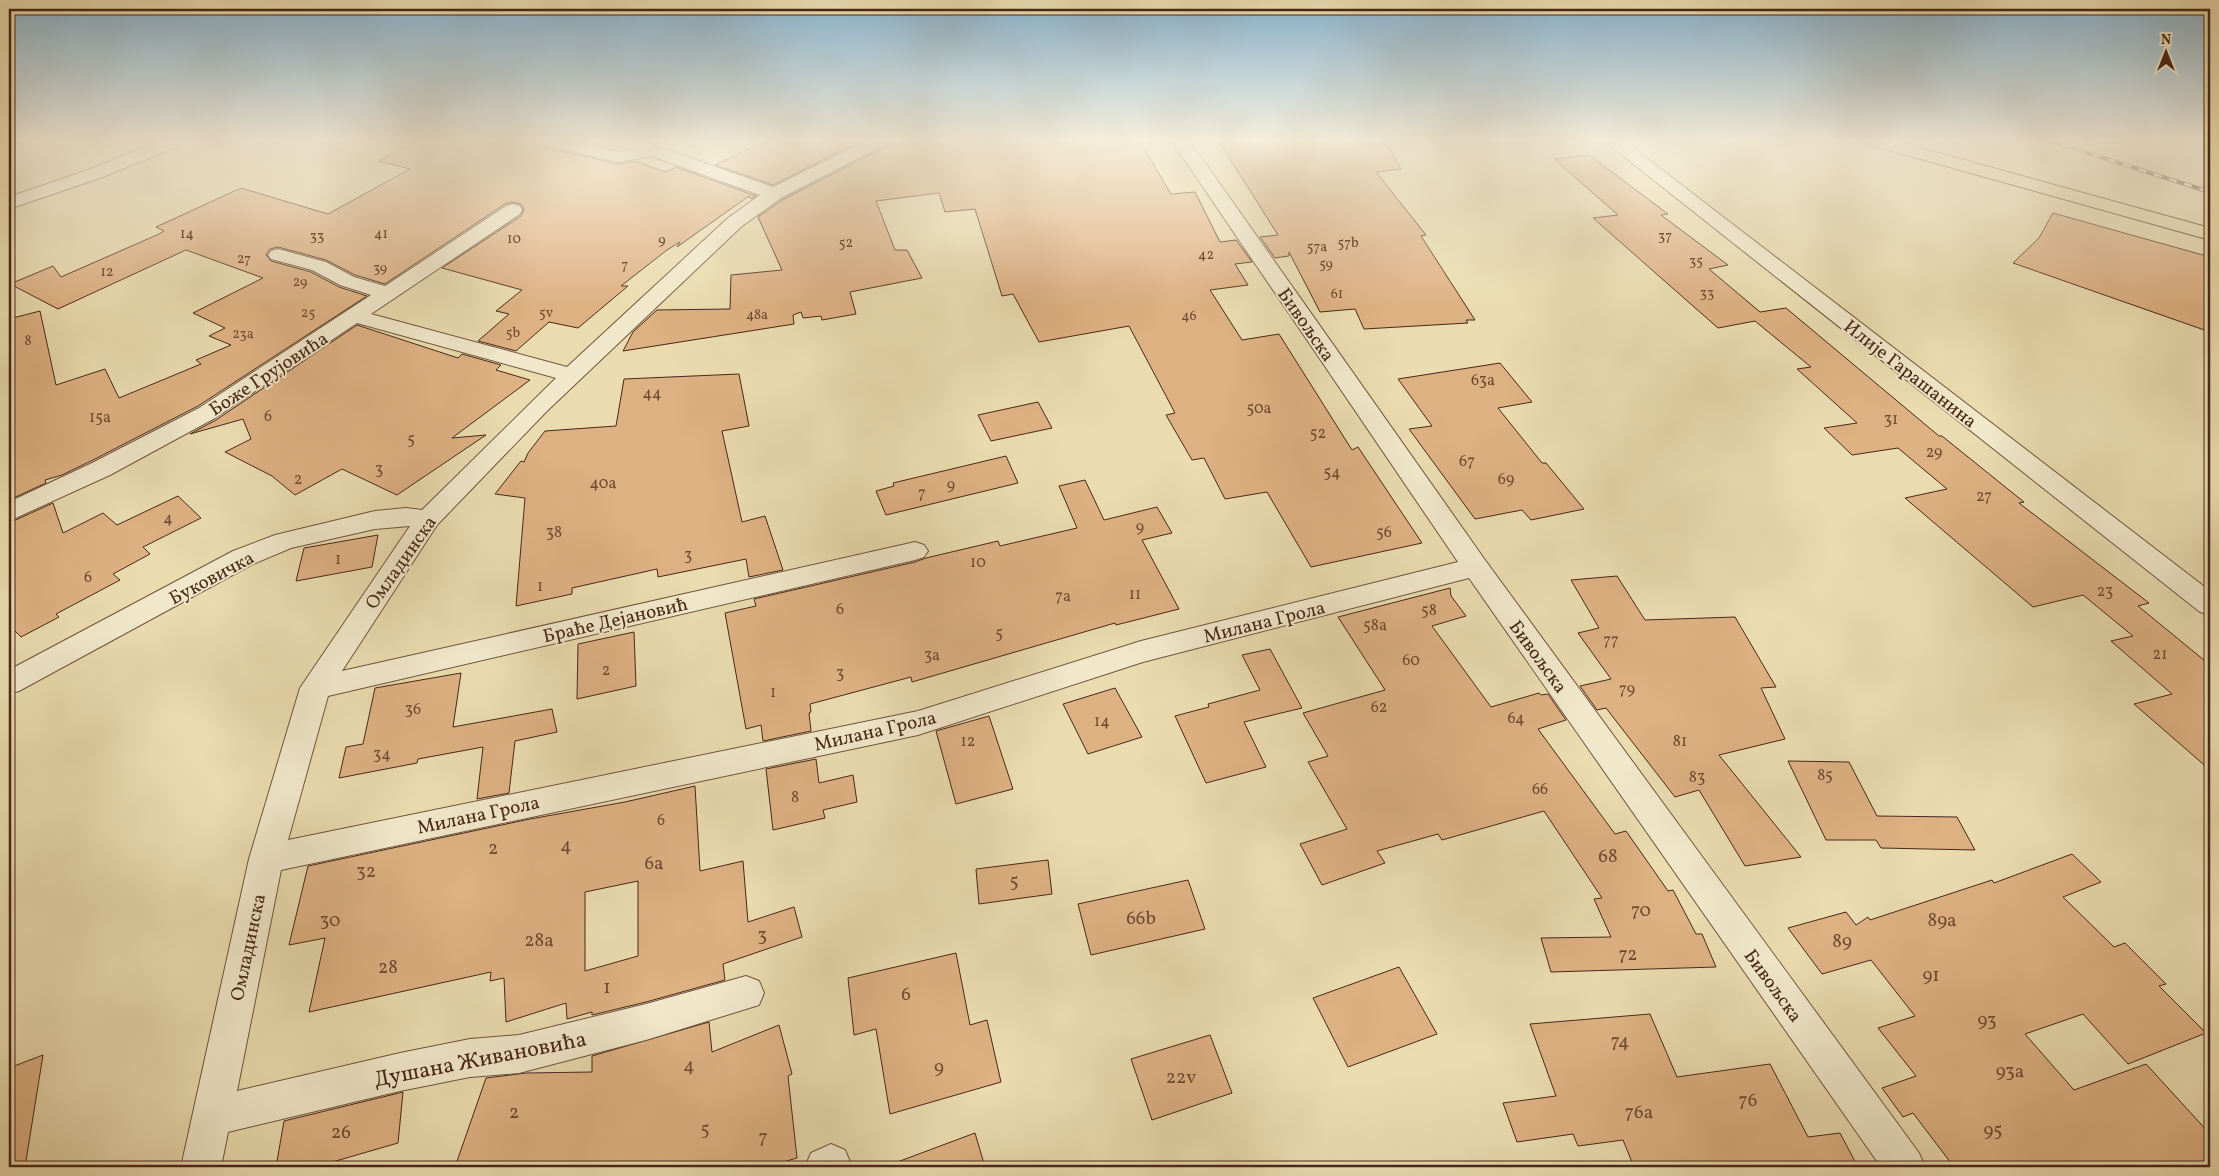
<svg xmlns="http://www.w3.org/2000/svg" width="2219" height="1176" viewBox="0 0 2219 1176" font-family="Vollkorn,serif">
  <style>
    .building { fill: #deb183; stroke: #482717; fill-rule: evenodd }
    .lines { fill: none; stroke-linecap: round; stroke-linejoin: round }
    .minor-casing { stroke: #70543d; stroke-width: 2 }
    .major-casing { stroke: #482717; stroke-width: 2 }
    .minor { fill: #f1e8cb; fill-rule: evenodd }
    .major { fill: #eadcaf; fill-rule: evenodd }
    .rail-casing { stroke: #482717; stroke-width: 4 }
    .rail { stroke: #f1e8cb; stroke-width: 2.5; stroke-dasharray: 8; stroke-linecap: butt }
    .labels { text-anchor: middle; stroke-width: 4; stroke-linejoin: round; paint-order: stroke }
    .far-number-label { font-size: 14px; fill: #6e4a32 }
    .number-label { font-size: 16px; fill: #6e4a32 }
    .street-label { font-size: 19px; fill: #482717; stroke: #f1e8cb }
    .near-number-label { font-size: 19px; fill: #6e4a32 }
    .near-street-label { font-size: 22px; fill: #482717; stroke: #f1e8cb }
  </style>
  <rect width="100%" height="100%" fill="#eadcaf"/>
  <filter id="stains"><feTurbulence type="fractalNoise" baseFrequency=".004" numOctaves="4"/><feColorMatrix values="0 0 0 0 .2 0 0 0 0 .09 0 0 0 0 .02 0 0 0 .5 -.17"/></filter>
  <radialGradient id="worn" r=".72"><stop offset=".6" stop-color="#630" stop-opacity="0"/><stop offset="1" stop-color="#630" stop-opacity=".3"/></radialGradient>
  <g class="building">
    <polygon points="419,140 534,140 539,146 618,164 635,161 665,172 676,167 756,196 751,199 749,196 677,247 680,242 667,250 621,286 628,286 578,328 549,322 516,351 478,341 509,314 496,311 522,290 442,268 521,216 524,209 521,204 512,202 505,204 385,284 355,275 326,260 278,247 270,249 266,255 271,261 311,272 339,287 367,296 198,406 91,461 62,475 45,480 46,483 9,500 9,319 40,311 56,385 105,369 119,398 201,364 196,360 231,345 209,336 225,328 193,313 263,278 186,250 58,309 10,284 53,266 61,277 159,234 164,231 156,227 241,188 328,214 410,169 379,161"/>
    <polygon points="767,140 863,140 773,185 715,165"/>
    <polygon points="891,140 1139,140 1171,194 1195,192 1220,242 1236,240 1252,262 1235,264 1248,285 1210,290 1242,340 1279,334 1352,450 1358,447 1422,543 1311,567 1267,492 1225,499 1204,458 1192,460 1166,415 1175,413 1129,326 1039,342 1013,294 1002,296 975,209 945,212 939,193 876,201 895,250 907,250 922,278 850,292 856,314 822,320 821,316 803,318 801,312 793,315 794,324 623,351 633,332 657,310 730,309 731,275 782,270 758,217 782,200 887,146"/>
    <polygon points="1218,140 1364,140 1365,145 1387,144 1401,169 1376,172 1426,235 1421,236 1475,320 1466,320 1468,323 1364,329 1355,309 1320,312 1289,252 1289,256 1275,258 1260,237 1278,235"/>
    <polygon points="1589,155 1668,214 1661,215 1728,265 1709,269 1760,312 1786,308 1939,436 1942,436 2024,502 2019,503 2149,603 2138,606 2210,665 2210,770 2134,704 2172,694 2111,641 2133,636 2083,595 2033,607 1905,498 1947,489 1898,448 1852,455 1824,428 1857,423 1797,369 1811,367 1755,321 1718,328 1593,218 1618,215 1554,159"/>
    <polygon points="2053,213 2210,257 2210,332 2013,263 2039,238"/>
    <polygon points="357,325 458,358 462,354 501,365 496,370 530,380 452,438 486,435 397,495 342,469 295,495 272,476 225,452 251,439 243,419 190,434 216,420"/>
    <polygon points="1500,363 1532,402 1498,408 1542,463 1546,463 1584,509 1531,520 1522,510 1475,519 1409,429 1432,426 1398,379"/>
    <polygon points="739,374 749,426 722,431 742,522 765,516 783,570 749,577 746,559 658,577 657,569 572,588 572,594 516,606 525,498 495,494 521,461 524,462 528,453 545,431 616,426 624,379"/>
    <polygon points="1038,402 1052,428 991,441 978,415"/>
    <polygon points="1006,456 1018,483 886,515 876,491 894,486 893,483"/>
    <polygon points="1085,480 1104,520 1157,507 1172,533 1142,540 1179,609 1116,625 1115,623 912,682 911,677 810,704 811,712 809,713 811,731 763,741 761,725 746,729 725,613 756,606 754,599 915,562 926,558 998,541 1000,546 1077,528 1059,486"/>
    <polygon points="178,496 201,518 143,547 150,554 113,574 120,580 56,614 59,617 21,637 9,625 9,523 53,503 63,533 103,513 117,525"/>
    <polygon points="378,535 372,567 296,581 304,548"/>
    <polygon points="1617,576 1645,620 1735,617 1776,687 1761,688 1785,739 1719,755 1801,857 1745,866 1699,790 1675,797 1606,708 1597,710 1580,686 1611,679 1578,633 1599,628 1571,580"/>
    <polygon points="1450,588 1451,596 1466,616 1432,626 1491,707 1539,693 1541,695 1548,694 1566,720 1538,729 1615,834 1626,831 1668,891 1673,890 1696,934 1702,934 1716,967 1551,972 1541,938 1611,937 1594,899 1602,898 1544,811 1442,840 1438,834 1377,851 1385,863 1322,885 1300,844 1347,829 1308,762 1328,756 1303,713 1385,690 1338,617"/>
    <polygon points="634,632 636,686 577,699 578,644"/>
    <polygon points="1270,649 1302,708 1244,722 1266,767 1206,783 1175,716 1209,707 1208,704 1260,690 1242,655"/>
    <polygon points="461,673 453,727 552,709 557,732 515,741 509,793 477,799 483,747 418,759 417,763 339,778 346,747 363,744 375,688"/>
    <polygon points="1115,688 1142,737 1088,754 1063,704"/>
    <polygon points="989,716 1013,789 956,804 936,731"/>
    <polygon points="816,759 819,783 853,775 857,802 823,810 825,818 773,830 766,769"/>
    <polygon points="1788,761 1849,762 1877,816 1957,817 1975,850 1881,848 1876,840 1826,840"/>
    <path d="M 695,786 L 700,871 L 743,861 L 748,922 L 794,907 L 802,937 L 723,964 L 725,980 L 646,1002 L 592,1015 L 592,1012 L 567,1019 L 566,1003 L 506,1022 L 504,978 L 490,981 L 491,972 L 309,1012 L 325,938 L 289,945 L 308,866 L 530,819 L 625,802 ZM 638,881 L 638,956 L 585,971 L 585,892 Z"/>
    <polygon points="2072,854 2101,882 2063,897 2114,947 2125,943 2166,984 2159,986 2206,1033 2128,1064 2083,1014 2025,1034 2074,1090 2146,1064 2210,1134 2210,1167 1954,1167 1913,1113 1903,1117 1882,1088 1916,1076 1878,1028 1915,1016 1871,960 1822,974 1788,928 1846,912 1856,925 1868,917 1870,920 1992,880 1994,883"/>
    <polygon points="1048,860 1052,894 979,904 976,869"/>
    <polygon points="1188,880 1205,929 1091,955 1078,904"/>
    <polygon points="956,953 970,1025 987,1020 1001,1082 890,1114 876,1029 854,1035 848,978"/>
    <polygon points="1399,967 1437,1034 1348,1067 1313,998"/>
    <polygon points="1650,1014 1677,1077 1770,1064 1808,1137 1840,1133 1858,1167 1634,1167 1623,1140 1578,1146 1573,1134 1517,1142 1503,1103 1556,1096 1530,1024"/>
    <polygon points="709,1022 712,1052 779,1025 792,1074 788,1076 797,1158 766,1167 455,1167 486,1078 526,1073 592,1072 592,1056"/>
    <polygon points="1210,1035 1232,1093 1152,1120 1131,1059"/>
    <polygon points="43,1055 25,1167 9,1167 9,1068"/>
    <polygon points="403,1092 398,1143 315,1167 276,1167 284,1121"/>
    <polygon points="975,1133 985,1167 892,1167 892,1164"/>
  </g>
  <g class="lines">
    <defs>
      <g id="minor">
        <polygon points="162,140 186,140 183,144 100,178 9,209 9,197 88,170"/>
        <polygon points="536,140 567,140 618,152 632,149 616,144 613,140 639,140 773,187 867,140 889,140 886,144 781,198 742,226 547,411 437,525 342,671 915,542 924,545 928,551 924,557 915,560 328,696 288,840 918,711 1141,641 1458,562 1171,140 1189,140 1485,560 1919,1153 1925,1167 1881,1167 1469,578 1143,662 918,735 281,870 237,1091 400,1053 470,1039 519,1035 646,1004 746,976 759,981 764,993 759,1005 646,1040 519,1073 470,1077 400,1091 228,1132 221,1167 181,1167 249,859 300,688 410,526 375,529 291,548 251,565 19,691 9,694 9,670 233,551 275,535 375,511 406,508 422,510 556,378 357,323 215,418 110,475 9,521 9,502 92,463 199,408 371,295 340,285 312,270 271,259 268,255 271,251 278,249 326,262 354,277 385,286 506,206 513,204 520,206 522,210 520,214 371,314 567,367 728,218 760,195 651,156 618,162 539,144"/>
        <polygon points="1603,140 1623,140 2210,591 2210,615 2200,612"/>
        <polygon points="831,1144 845,1150 851,1164 850,1167 805,1167 811,1153"/>
      </g>
      <polygon id="major" points="1864,140 1892,140 2210,228 2210,240 1867,144"/>
    </defs>
    <use href="#minor" class="minor-casing"/>
    <use href="#major" class="major-casing"/>
    <use href="#minor" class="minor"/>
    <use href="#major" class="major"/>
    <defs>
      <polyline id="rail" points="2047,140 2210,192"/>
    </defs>
    <use href="#rail" class="rail-casing"/>
    <use href="#rail" class="rail"/>
  </g>
  <linearGradient id="sky" x2="0" y2="1"><stop stop-color="#89b6d3"/><stop offset="0.46" stop-color="#f6efdb"/><stop offset="1" stop-color="#f6efdb" stop-opacity="0"/></linearGradient>
  <rect width="2219" height="305" fill="url(#sky)"/>
  <g class="labels">
    <g class="far-number-label">
      <text x="187" y="238">14</text>
      <text x="381" y="238">41</text>
      <text x="317" y="240">33</text>
      <text x="1665" y="240">37</text>
      <text x="514" y="243">10</text>
      <text x="662" y="244">9</text>
      <text x="846" y="247">52</text>
      <text x="1348" y="247">57b</text>
      <text x="1317" y="251">57a</text>
      <text x="1206" y="259">42</text>
      <text x="244" y="263">27</text>
      <text x="1696" y="265">35</text>
      <text x="1326" y="268">59</text>
      <text x="625" y="269">7</text>
      <text x="380" y="272">39</text>
      <text x="107" y="276">12</text>
      <text x="300" y="286">29</text>
      <text x="1707" y="297">33</text>
      <text x="1337" y="298">61</text>
      <text x="308" y="317">25</text>
      <text x="546" y="317">5v</text>
      <text x="757" y="319">48a</text>
      <text x="1189" y="320">46</text>
      <text x="513" y="337">5b</text>
      <text x="243" y="338">23a</text>
      <text x="28" y="345">8</text>
    </g>
    <g class="number-label">
      <text x="1483" y="385">63a</text>
      <text x="652" y="398">44</text>
      <text x="1259" y="413">50a</text>
      <text x="268" y="421">6</text>
      <text x="100" y="422">15a</text>
      <text x="1891" y="424">31</text>
      <text x="1318" y="438">52</text>
      <text x="411" y="444">5</text>
      <text x="1934" y="457">29</text>
      <text x="1467" y="466">67</text>
      <text x="379" y="474">3</text>
      <text x="1332" y="477">54</text>
      <text x="298" y="484">2</text>
      <text x="1506" y="484">69</text>
      <text x="603" y="488">40a</text>
      <text x="951" y="490">9</text>
      <text x="922" y="498">7</text>
      <text x="1984" y="501">27</text>
      <text x="168" y="523">4</text>
      <text x="1140" y="532">9</text>
      <text x="554" y="537">38</text>
      <text x="1384" y="537">56</text>
      <text x="688" y="560">3</text>
      <text x="338" y="564">1</text>
      <text x="978" y="567">10</text>
      <text x="88" y="582">6</text>
      <text x="540" y="591">1</text>
      <text x="2105" y="596">23</text>
      <text x="1135" y="599">11</text>
      <text x="1063" y="601">7a</text>
      <text x="840" y="614">6</text>
      <text x="1429" y="615">58</text>
      <text x="1375" y="630">58a</text>
      <text x="999" y="638">5</text>
      <text x="1611" y="645">77</text>
      <text x="2160" y="659">21</text>
      <text x="932" y="660">3a</text>
      <text x="1411" y="665">60</text>
      <text x="606" y="675">2</text>
      <text x="840" y="678">3</text>
      <text x="1627" y="694">79</text>
      <text x="773" y="697">1</text>
      <text x="1379" y="712">62</text>
      <text x="413" y="714">36</text>
      <text x="1516" y="723">64</text>
      <text x="1102" y="726">14</text>
      <text x="968" y="746">12</text>
      <text x="1680" y="746">81</text>
      <text x="382" y="759">34</text>
      <text x="1825" y="780">85</text>
      <text x="1697" y="782">83</text>
      <text x="1540" y="794">66</text>
      <text x="795" y="802">8</text>
      <text x="661" y="825">6</text>
    </g>
    <g class="street-label">
      <text transform="translate(1307 324) rotate(55)" y="7">Бивољска</text>
      <text transform="translate(268 373) rotate(-33)" y="7">Боже Грујовића</text>
      <text transform="translate(1911 373) rotate(38)" y="7">Илије Гарашанина</text>
      <text transform="translate(400 562) rotate(-55)" y="7">Омладинска</text>
      <text transform="translate(211 577) rotate(-28)" y="7">Буковичка</text>
      <text transform="translate(615 619) rotate(-13)" y="7">Браће Дејановић</text>
      <text transform="translate(1264 621) rotate(-14)" y="7">Милана Грола</text>
      <text transform="translate(1539 656) rotate(54)" y="7">Бивољска</text>
      <text transform="translate(875 730) rotate(-13)" y="7">Милана Грола</text>
      <text transform="translate(478 814) rotate(-12)" y="7">Милана Грола</text>
      <text transform="translate(247 947) rotate(-78)" y="7">Омладинска</text>
      <text transform="translate(1774 985) rotate(54)" y="7">Бивољска</text>
    </g>
    <g class="near-number-label">
      <text x="566" y="851">4</text>
      <text x="493" y="854">2</text>
      <text x="1608" y="862">68</text>
      <text x="654" y="869">6a</text>
      <text x="366" y="877">32</text>
      <text x="1014" y="887">5</text>
      <text x="1641" y="916">70</text>
      <text x="1141" y="924">66b</text>
      <text x="330" y="926">30</text>
      <text x="1942" y="926">89a</text>
      <text x="762" y="941">3</text>
      <text x="539" y="946">28a</text>
      <text x="1842" y="947">89</text>
      <text x="1628" y="960">72</text>
      <text x="388" y="973">28</text>
      <text x="1931" y="981">91</text>
      <text x="607" y="993">1</text>
      <text x="906" y="1000">6</text>
      <text x="1987" y="1026">93</text>
      <text x="1620" y="1047">74</text>
      <text x="689" y="1071">4</text>
      <text x="939" y="1073">9</text>
      <text x="2010" y="1077">93a</text>
      <text x="1181" y="1083">22v</text>
      <text x="1748" y="1106">76</text>
      <text x="514" y="1118">2</text>
      <text x="1639" y="1118">76a</text>
      <text x="705" y="1135">5</text>
      <text x="1993" y="1136">95</text>
      <text x="341" y="1138">26</text>
      <text x="763" y="1143">7</text>
    </g>
    <g class="near-street-label">
      <text transform="translate(480 1058) rotate(-11)" y="8">Душана Живановића</text>
    </g>
  </g>
  <rect width="2219" height="1176" fill="none" stroke="#eadcaf" stroke-width="30"/>
  <rect x="10" y="10" width="2199" height="1156" fill="none" stroke="#482717" stroke-width="2.5"/>
  <rect x="15" y="15" width="2189" height="1146" fill="none" stroke="#482717"/>
  <g transform="translate(2166 52)" stroke="#f1e8cb" stroke-width="4" paint-order="stroke">
  <path d="M0-4L9 19L0 12L-9 19Z" fill="#482717"/>
  <text y="-8" font-size="14" font-weight="bold" text-anchor="middle" fill="#482717">N</text>
  </g>
  <rect width="100%" height="100%" filter="url(#stains)"/>
  <rect width="100%" height="100%" fill="url(#worn)"/>
</svg>
